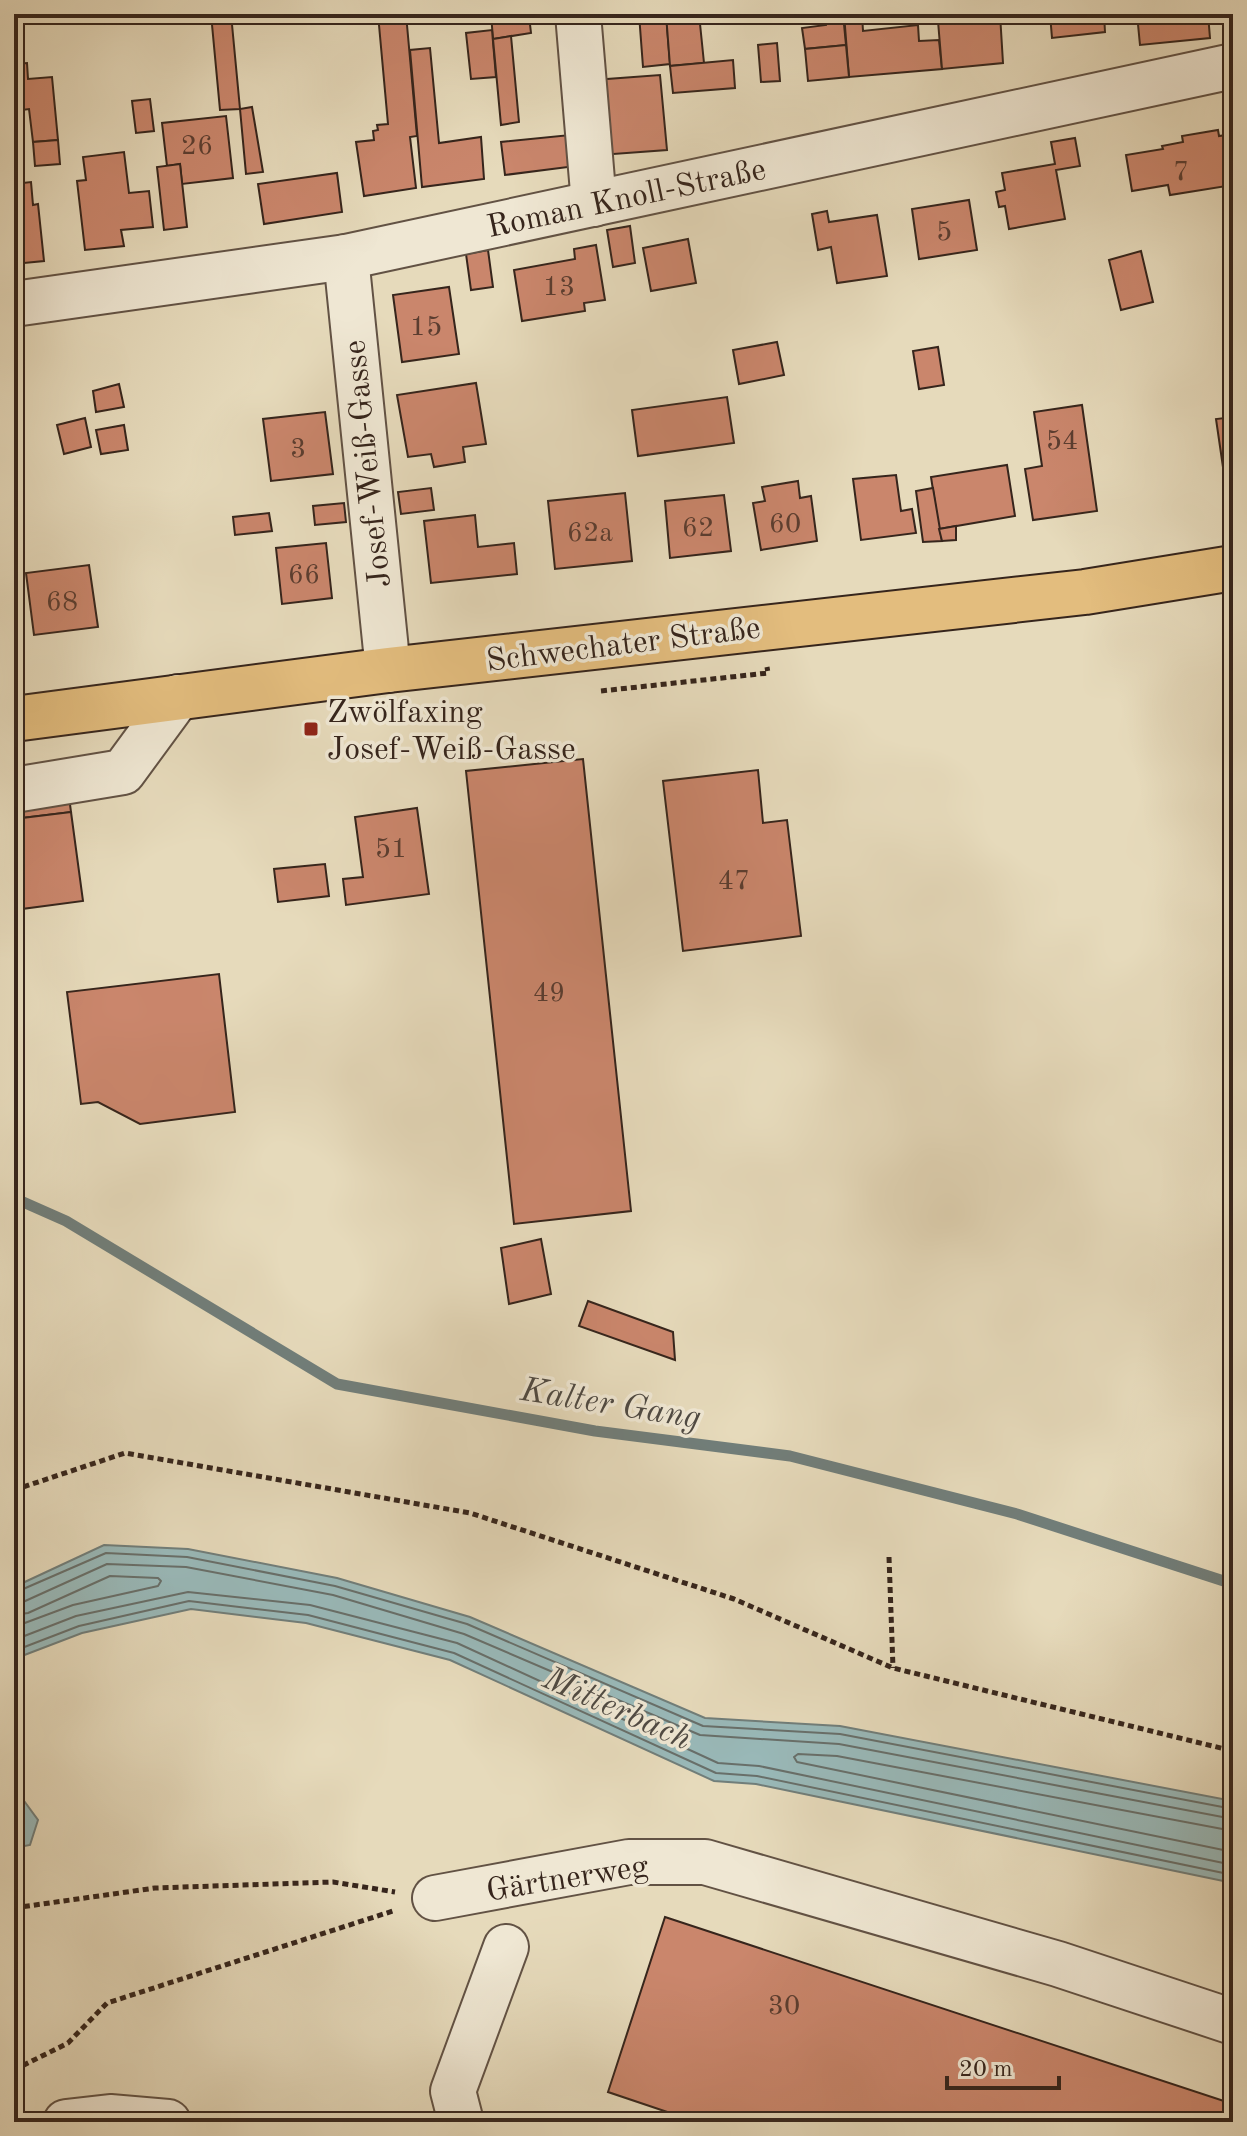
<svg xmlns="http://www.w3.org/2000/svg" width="1247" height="2136" viewBox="0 0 1247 2136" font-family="'Old Standard TT',serif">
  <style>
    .water { fill: #99b9b9; stroke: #717e7a; stroke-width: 2 }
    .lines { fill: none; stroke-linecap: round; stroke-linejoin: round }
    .shore { stroke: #686f6a; stroke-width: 2 }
    .stream { stroke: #717e7a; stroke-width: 11 }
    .building { fill: #ca866c; stroke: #36251c; stroke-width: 2 }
    .minor-casing { stroke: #625244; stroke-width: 48 }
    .major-casing { stroke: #36251c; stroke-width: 48 }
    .path { stroke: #36251c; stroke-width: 5; stroke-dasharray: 6 4; stroke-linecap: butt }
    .minor { stroke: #efe7d3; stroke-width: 44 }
    .major { stroke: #e3bd7e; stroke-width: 44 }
    .poi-dot { fill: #8f2418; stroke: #efe7d3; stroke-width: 3 }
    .labels { text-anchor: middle; stroke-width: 7; stroke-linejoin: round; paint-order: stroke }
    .number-label { font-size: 28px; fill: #5b3d30 }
    .street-label { font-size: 32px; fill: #36251c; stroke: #efe7d3 }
    .poi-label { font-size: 32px; fill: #36251c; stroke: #efe7d3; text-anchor: start }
    .water-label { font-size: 34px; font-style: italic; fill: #4f4a43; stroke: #efe7d3 }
  </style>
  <rect width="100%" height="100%" fill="#e6dabb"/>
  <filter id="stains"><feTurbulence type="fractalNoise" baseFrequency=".0025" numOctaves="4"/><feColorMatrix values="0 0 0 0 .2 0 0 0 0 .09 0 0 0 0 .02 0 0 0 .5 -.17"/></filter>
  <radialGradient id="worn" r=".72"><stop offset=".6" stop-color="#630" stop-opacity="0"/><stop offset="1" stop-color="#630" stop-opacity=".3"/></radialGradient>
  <g class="water">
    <polygon points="104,1545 188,1549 337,1578 470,1617 705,1718 840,1726 1233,1801 1233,1883 756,1784 714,1781 450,1660 306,1623 191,1609 82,1633 14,1659 14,1587"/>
    <polygon points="19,1794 38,1820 30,1845 14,1848 14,1795"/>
  </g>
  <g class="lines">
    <g class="shore">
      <polyline points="14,1593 106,1553 187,1557 335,1586 467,1624 703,1726 840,1734 1233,1809"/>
      <polyline points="14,1603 23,1602 107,1564 186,1567 333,1595 464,1634 700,1735 839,1744 1233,1819"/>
      <polyline points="14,1615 28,1613 110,1576 158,1578 161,1581 158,1586 73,1605 14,1627"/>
      <polyline points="14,1640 76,1616 188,1592 310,1605 457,1643 718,1763 759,1766 1233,1865"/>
      <polyline points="14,1651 79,1626 189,1601 308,1615 454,1653 716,1773 757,1776 1233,1875"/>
      <polyline points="1233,1831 837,1756 798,1754 794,1757 797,1762 1233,1852"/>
    </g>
    <polyline class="stream" points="14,1198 66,1221 337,1384 595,1431 790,1456 1017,1514 1233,1584"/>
  </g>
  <g class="building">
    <polygon points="27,14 46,14 46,17 28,19"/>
    <polygon points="211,14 231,14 240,109 220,110"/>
    <polygon points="378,14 406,14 417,136 410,137 416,188 364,196 356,142 374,140 373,131 378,130 377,125 388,124"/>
    <polygon points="491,14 500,14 501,20 529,16 531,33 493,39"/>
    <polygon points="639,14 666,14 670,64 643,67"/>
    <polygon points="666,14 699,14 704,63 670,66"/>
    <polygon points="825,14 843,14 846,45 805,49 802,28 826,25"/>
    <polygon points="844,14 862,14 863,31 918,25 919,41 939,40 942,69 849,77"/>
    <polygon points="949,14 1000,14 1003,63 942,69 938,21 950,21"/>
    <polygon points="1050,14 1104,14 1105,32 1052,38"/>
    <polygon points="1137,14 1208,14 1210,38 1140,45"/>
    <polygon points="492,30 496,77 471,79 466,33"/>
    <polygon points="511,36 519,122 501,125 493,39"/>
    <polygon points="777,43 780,81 761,82 758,45"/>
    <polygon points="846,45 849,77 808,81 805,49"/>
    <polygon points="430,48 439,143 481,137 484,179 422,187 410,50"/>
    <polygon points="733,60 735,88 673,93 670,66"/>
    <polygon points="27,63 28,79 52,77 58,140 33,142 29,109 14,111 14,64"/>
    <polygon points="660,75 667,150 600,155 594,80"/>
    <polygon points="150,99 154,131 136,133 132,101"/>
    <polygon points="252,107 263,172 246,174 240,109"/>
    <polygon points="226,116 233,178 182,184 180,164 167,166 162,123"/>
    <polygon points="1218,130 1219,136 1233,134 1233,185 1170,195 1168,185 1132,191 1126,155 1163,149 1162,146 1183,142 1182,136"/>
    <polygon points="580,134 584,165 505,175 501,142"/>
    <polygon points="1075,138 1080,166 1056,170 1065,219 1009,229 1005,206 999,207 996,192 1005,190 1002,173 1055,164 1051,142"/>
    <polygon points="58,140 60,164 35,166 33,142"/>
    <polygon points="124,152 129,193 149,191 153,227 121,230 124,246 85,250 77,181 86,180 83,157"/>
    <polygon points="180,164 187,227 164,230 157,167"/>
    <polygon points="337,173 342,212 264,224 258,184"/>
    <polygon points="31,182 33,205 38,204 44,261 14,264 14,184"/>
    <polygon points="969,200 977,250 919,259 912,209"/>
    <polygon points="827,211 829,222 877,215 887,276 837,283 831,247 818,250 812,214"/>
    <polygon points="630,226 635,263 613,267 607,230"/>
    <polygon points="688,239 696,283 651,291 643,248"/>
    <polygon points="596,245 605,300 584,303 585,311 522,321 514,270 575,259 574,249"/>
    <polygon points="488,250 493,287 471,290 466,254"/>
    <polygon points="1141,251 1153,302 1121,310 1109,260"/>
    <polygon points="449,287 459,354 402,362 393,295"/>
    <polygon points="777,342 784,375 739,384 733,350"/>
    <polygon points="938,347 944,385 919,389 913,351"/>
    <polygon points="476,383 486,444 463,447 465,462 434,467 431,454 408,457 397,395"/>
    <polygon points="119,384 124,407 96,412 93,391"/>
    <polygon points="727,397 734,443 638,456 632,410"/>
    <polygon points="1082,405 1097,511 1033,520 1025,469 1042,466 1034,412"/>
    <polygon points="325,412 333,474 271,481 263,419"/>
    <polygon points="1233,417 1233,472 1224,474 1216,419"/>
    <polygon points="85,418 91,447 64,454 57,425"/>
    <polygon points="124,425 128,450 101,454 96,430"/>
    <polygon points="1007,465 1015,516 939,529 931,477"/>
    <polygon points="896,475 901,511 912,509 916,533 861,540 853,479"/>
    <polygon points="798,481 800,498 811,496 817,541 761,550 753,503 765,501 762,487"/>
    <polygon points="431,488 434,510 401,514 398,492"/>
    <polygon points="933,488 942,541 923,542 916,491"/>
    <polygon points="625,493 632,561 555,569 548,501"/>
    <polygon points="724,495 731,551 670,558 665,501"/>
    <polygon points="344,503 346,522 315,525 313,506"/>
    <polygon points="269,513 272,531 235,535 233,517"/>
    <polygon points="475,515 478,547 514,543 517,574 431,583 424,521"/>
    <polygon points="956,526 956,540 942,541 939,529"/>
    <polygon points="326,543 332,598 282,604 276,548"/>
    <polygon points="89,565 98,627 34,635 26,573"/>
    <polygon points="583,759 631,1211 514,1224 466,771"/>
    <polygon points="65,766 71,812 14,819 14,773"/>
    <polygon points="758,770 763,823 787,820 801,936 683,951 663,781"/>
    <polygon points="417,808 429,894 346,905 343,879 363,877 355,817"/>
    <polygon points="71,812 83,901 14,910 14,819"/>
    <polygon points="325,864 329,896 278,902 274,869"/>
    <polygon points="219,974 235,1112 140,1124 98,1102 81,1104 67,992"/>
    <polygon points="541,1239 551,1294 509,1304 501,1248"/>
    <polygon points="588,1301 673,1332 675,1360 579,1326"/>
    <polygon points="665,1917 1233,2104 1233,2122 697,2122 608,2092"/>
  </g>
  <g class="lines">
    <defs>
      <g id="minor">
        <polyline points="578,14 594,204"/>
        <polyline points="346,257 388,670"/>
        <polyline points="14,304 346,257 1233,66"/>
        <polyline points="14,790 123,772 178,697"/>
        <polyline points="435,1898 629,1862 705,1862 1058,1964 1233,2022"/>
        <polyline points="66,2122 110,2117 168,2122"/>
        <polyline points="461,2122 453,2091 506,1947"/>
      </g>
      <polyline id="major" points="14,719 388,670 1085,592 1233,568"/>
    </defs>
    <use href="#minor" class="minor-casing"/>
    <use href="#major" class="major-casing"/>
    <g class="path">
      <polyline points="601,691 768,673 767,667"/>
      <polyline points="14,1490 125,1453 470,1513 734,1599 893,1668 1233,1751"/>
      <polyline points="889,1557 893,1668"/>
      <polyline points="14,1908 155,1888 333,1882 395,1892"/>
      <polyline points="14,2070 68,2043 107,2003 396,1910"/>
    </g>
    <use href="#minor" class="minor"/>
    <use href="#major" class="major"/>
  </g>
  <rect class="poi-dot" x="303" y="721" width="16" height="16" rx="4"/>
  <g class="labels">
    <g class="number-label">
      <text x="197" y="154">26</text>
      <text x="1181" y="180">7</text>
      <text x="944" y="240">5</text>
      <text x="559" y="295">13</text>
      <text x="426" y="335">15</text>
      <text x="1062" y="449">54</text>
      <text x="298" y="457">3</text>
      <text x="785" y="532">60</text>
      <text x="698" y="536">62</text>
      <text x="590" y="541">62a</text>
      <text x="304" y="583">66</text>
      <text x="62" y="610">68</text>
      <text x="391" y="857">51</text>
      <text x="734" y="889">47</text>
      <text x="549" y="1001">49</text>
      <text x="784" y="2014">30</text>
    </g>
    <g class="street-label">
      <text transform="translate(626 197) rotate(-12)" y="11">Roman Knoll-Straße</text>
      <text transform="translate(366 464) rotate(-96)" y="11">Josef-Weiß-Gasse</text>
      <text transform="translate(623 643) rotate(-7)" y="11">Schwechater Straße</text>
      <text transform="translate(567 1877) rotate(-9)" y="11">Gärtnerweg</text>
    </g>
    <g class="poi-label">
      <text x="327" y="722">Zwölfaxing<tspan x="327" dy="37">Josef-Weiß-Gasse</tspan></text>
    </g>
    <g class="water-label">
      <text transform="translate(611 1402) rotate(9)" y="12">Kalter Gang</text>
      <text transform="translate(618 1707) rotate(24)" y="12">Mitterbach</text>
    </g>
  </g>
  <rect width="1247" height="2136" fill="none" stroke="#e6dabb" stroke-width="48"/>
  <rect x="16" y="16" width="1215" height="2104" fill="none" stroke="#36251c" stroke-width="4"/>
  <rect x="24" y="24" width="1199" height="2088" fill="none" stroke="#36251c" stroke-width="2"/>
  <path d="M947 2076v12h112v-12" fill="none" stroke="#36251c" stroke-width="4"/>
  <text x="959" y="2076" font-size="24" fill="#36251c" stroke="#efe7d3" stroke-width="6" paint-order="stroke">20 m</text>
  <rect width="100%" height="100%" filter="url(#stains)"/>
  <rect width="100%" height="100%" fill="url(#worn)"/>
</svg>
